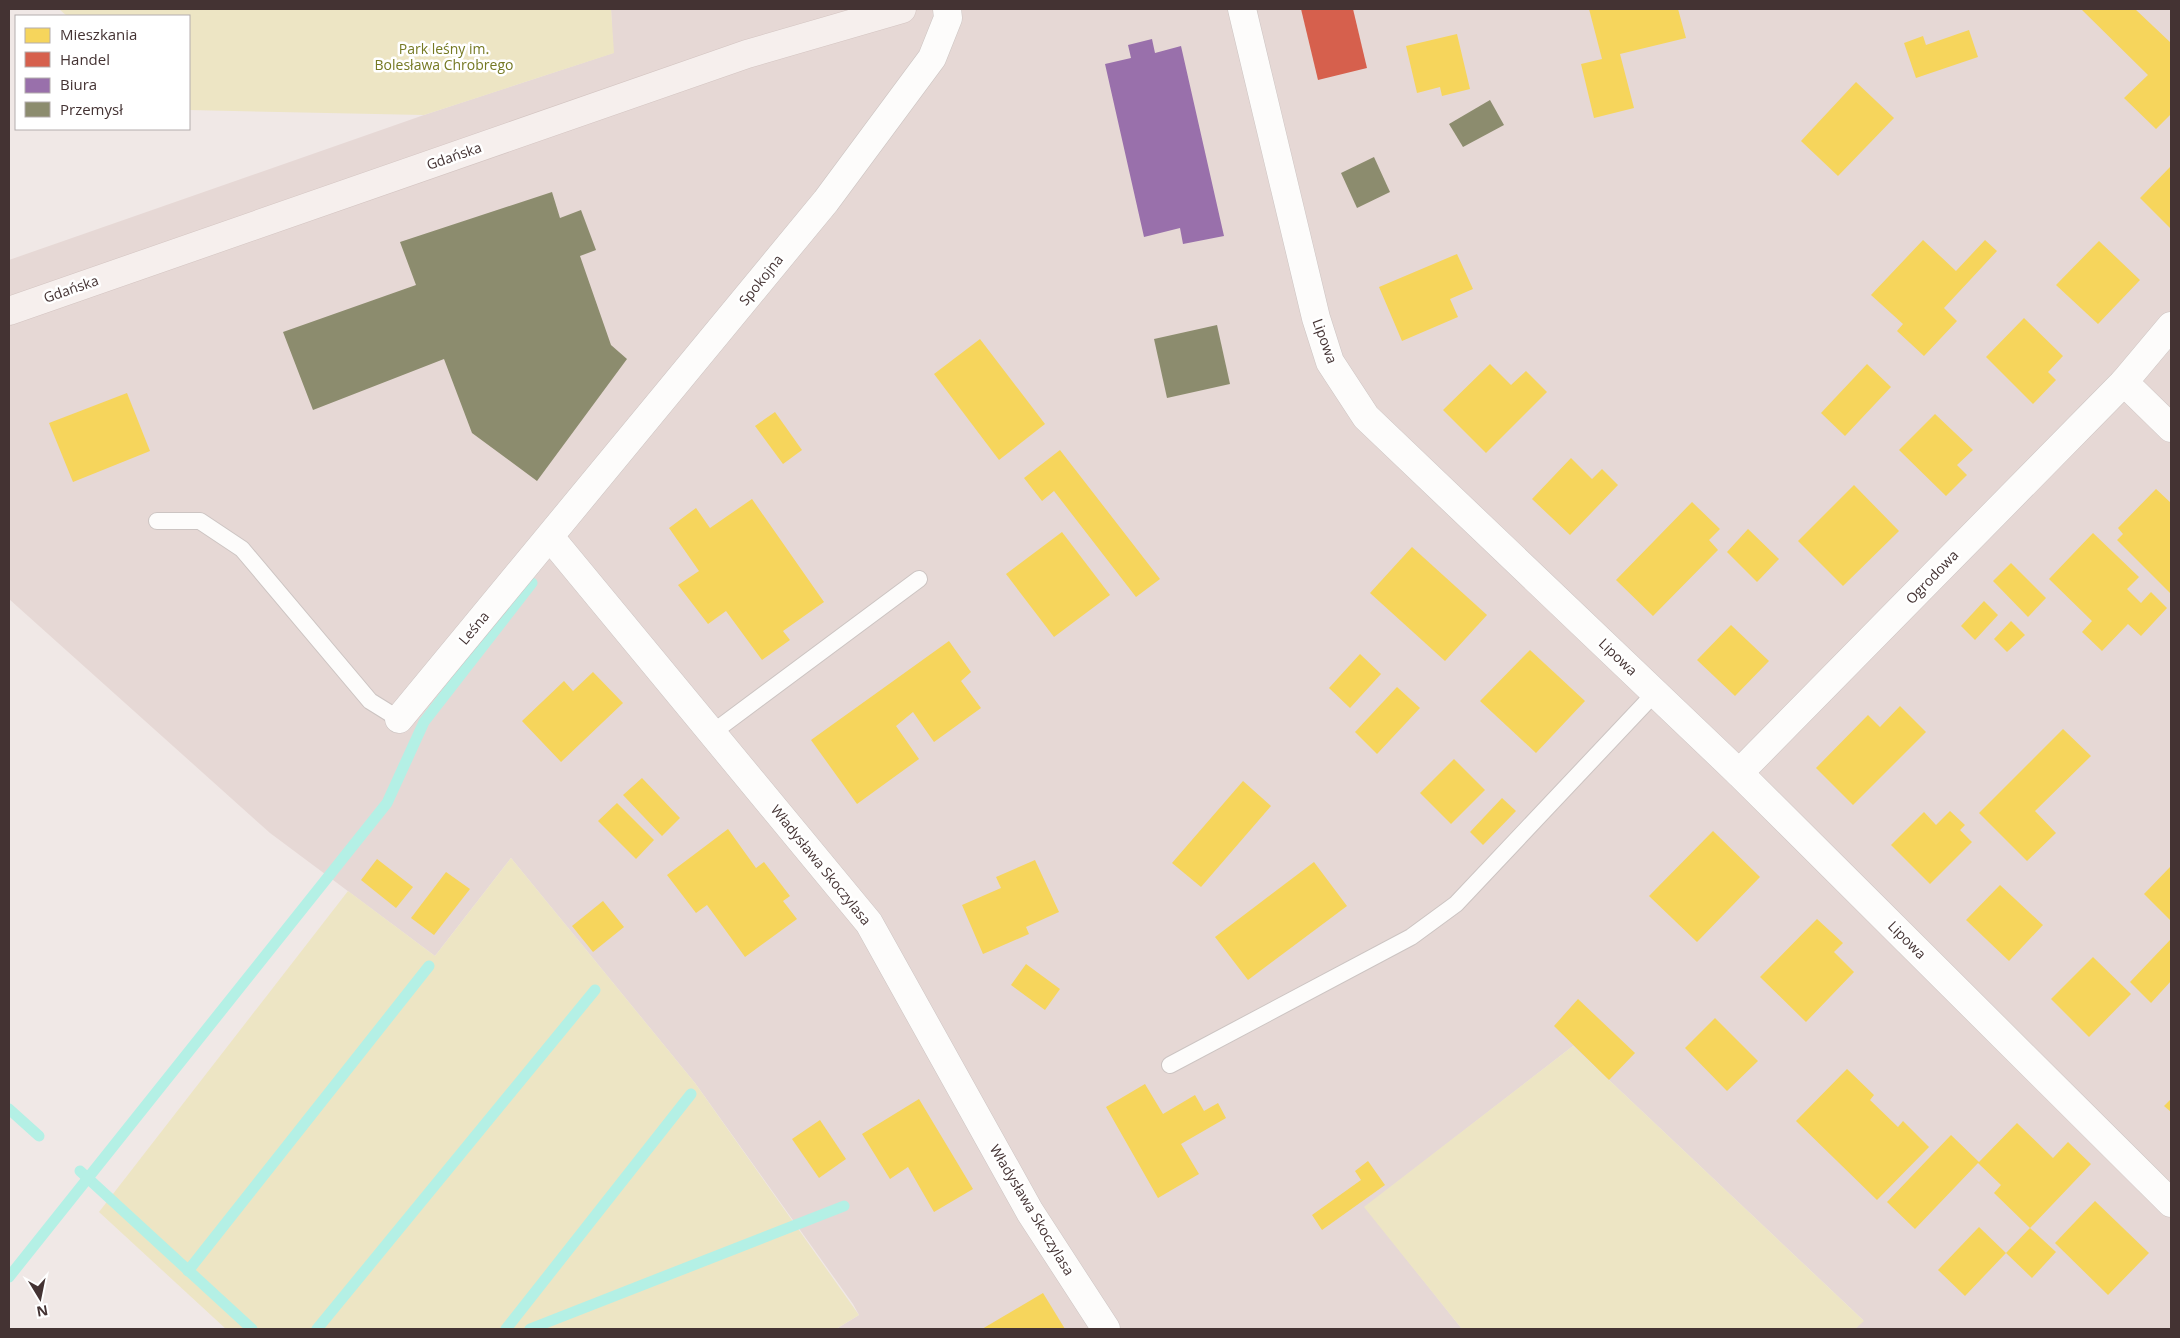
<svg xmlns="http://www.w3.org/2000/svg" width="2180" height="1338" viewBox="0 0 2180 1338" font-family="'Open Sans',sans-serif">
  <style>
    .residential { fill: #e6d8d5 }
    .green { fill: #ede5c4 }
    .homes { fill: #f6d55c }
    .shops { fill: #d6604d }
    .offices { fill: #9970ab }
    .industry { fill: #8c8c6e }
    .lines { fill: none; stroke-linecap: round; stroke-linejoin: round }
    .stream { stroke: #b4f0e5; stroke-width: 11 }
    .lane-casing { stroke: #ccc4c2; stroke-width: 18 }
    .street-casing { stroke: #ccc4c2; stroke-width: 29 }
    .secondary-casing { stroke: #d3c4c1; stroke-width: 29 }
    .lane { stroke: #fdfcfb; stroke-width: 16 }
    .street { stroke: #fdfcfb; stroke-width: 28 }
    .secondary { stroke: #f6efed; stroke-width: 28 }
    .labels { text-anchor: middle; stroke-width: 5; stroke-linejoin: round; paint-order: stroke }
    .park-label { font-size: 14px; fill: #757923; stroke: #fff }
    .street-label { font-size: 14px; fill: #433; stroke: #fff }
  </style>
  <rect width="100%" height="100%" fill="#f0e8e6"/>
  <polygon class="residential" points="611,9 2171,9 2171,1329 1855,1329 1863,1320 1573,1046 1365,1207 1462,1329 836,1329 859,1315 853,1304 695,1083 511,858 435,956 270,833 9,599 9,260 424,115 613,53"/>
  <g class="green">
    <polygon points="59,9 611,9 614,53 424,115 189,110 189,16 67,16"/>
    <polygon points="511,858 695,1083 859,1315 836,1329 226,1329 99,1212 348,891 435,956"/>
    <polygon points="1573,1046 1864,1321 1855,1329 1462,1329 1364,1207"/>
  </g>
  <g class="homes">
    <polygon points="1589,9 1678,9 1686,38 1620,54 1634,108 1594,118 1581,64 1602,59"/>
    <polygon points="2081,9 2135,9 2171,43 2171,114 2156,129 2124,98 2148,75"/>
    <polygon points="1969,30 1978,57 1916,78 1904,43 1923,36 1926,45"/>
    <polygon points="1457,34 1470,89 1442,96 1440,87 1417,93 1406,46"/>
    <polygon points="1856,82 1894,118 1838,176 1801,141"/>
    <polygon points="2171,166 2171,229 2140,198"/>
    <polygon points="1923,240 1956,271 1985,240 1997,251 1944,308 1957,321 1924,356 1897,331 1903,324 1871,295"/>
    <polygon points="2099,241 2140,280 2098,324 2056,285"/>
    <polygon points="1457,254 1473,289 1450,299 1458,317 1402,341 1379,287"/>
    <polygon points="2024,318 2063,356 2048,372 2056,380 2033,404 1986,357"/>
    <polygon points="980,339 1045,424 999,460 934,374"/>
    <polygon points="1490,364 1511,385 1526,371 1547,392 1486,453 1443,410"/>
    <polygon points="1867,364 1891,387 1845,436 1821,413"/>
    <polygon points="127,393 150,451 73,482 49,423"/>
    <polygon points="775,412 802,450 783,464 755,426"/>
    <polygon points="1935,414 1973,450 1957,465 1967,475 1946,496 1899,450"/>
    <polygon points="1060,450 1160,579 1136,597 1054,491 1042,501 1024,478"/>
    <polygon points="1571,458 1592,479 1602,469 1618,485 1570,535 1532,499"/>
    <polygon points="1854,485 1899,531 1843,586 1798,541"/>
    <polygon points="2156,489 2171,503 2171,594 2117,540 2123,534 2118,528"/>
    <polygon points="752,499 824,602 783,631 790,640 762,660 726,611 708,624 678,585 699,571 669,528 696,508 710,528"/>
    <polygon points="1692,502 1720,529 1709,540 1718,550 1653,616 1616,580"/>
    <polygon points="1748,529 1779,559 1757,582 1727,552"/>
    <polygon points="1062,532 1110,595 1054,637 1006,574"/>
    <polygon points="2093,533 2139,577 2127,589 2141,603 2151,592 2167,608 2141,636 2128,624 2102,651 2082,632 2092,621 2049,579"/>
    <polygon points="1412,547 1487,615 1445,661 1370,593"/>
    <polygon points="2011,563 2046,598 2028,617 1993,581"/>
    <polygon points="1984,601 1998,615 1975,640 1961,626"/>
    <polygon points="2011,621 2025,635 2007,652 1994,639"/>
    <polygon points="1731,625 1769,661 1735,696 1697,660"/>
    <polygon points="949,641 971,672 961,681 981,708 934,742 913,712 896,726 919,759 857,804 811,740"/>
    <polygon points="1530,650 1585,701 1536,753 1480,701"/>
    <polygon points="1360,654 1381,674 1350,708 1329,688"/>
    <polygon points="593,672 623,703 561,762 522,721 564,681 573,691"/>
    <polygon points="1397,687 1420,708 1377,754 1355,732"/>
    <polygon points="1900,706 1926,732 1853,805 1816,768 1868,715 1880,727"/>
    <polygon points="2063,729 2091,756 2035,811 2056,833 2027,861 1979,813"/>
    <polygon points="1454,759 1485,790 1451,824 1420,793"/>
    <polygon points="642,778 680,818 662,836 623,795"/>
    <polygon points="1243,781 1271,806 1201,887 1172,863"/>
    <polygon points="1502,798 1516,811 1483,845 1470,832"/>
    <polygon points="617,803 654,840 636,859 598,821"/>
    <polygon points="1950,811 1965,825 1960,830 1972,842 1930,884 1891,845 1924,812 1936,825"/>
    <polygon points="728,829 756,868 764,862 790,896 783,901 797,919 745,957 707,905 696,913 667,875"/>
    <polygon points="1713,831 1760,877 1697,942 1649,896"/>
    <polygon points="377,859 413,887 396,908 361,880"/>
    <polygon points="1035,860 1059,912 1026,927 1029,934 983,954 962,905 1001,888 996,877"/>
    <polygon points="1314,862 1347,906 1248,980 1215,937"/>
    <polygon points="2171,866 2171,921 2144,894"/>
    <polygon points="446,872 470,889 434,935 411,918"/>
    <polygon points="2000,885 2043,925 2009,961 1966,920"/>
    <polygon points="603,901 624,927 593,952 572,926"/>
    <polygon points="1817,919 1843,943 1834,952 1854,972 1806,1022 1760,977"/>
    <polygon points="2171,939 2171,981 2151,1003 2130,982"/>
    <polygon points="2093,957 2131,994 2089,1037 2051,999"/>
    <polygon points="1026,964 1060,989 1045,1010 1011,985"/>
    <polygon points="1578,999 1635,1053 1609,1080 1554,1026"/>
    <polygon points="1715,1018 1758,1061 1727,1091 1685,1048"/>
    <polygon points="1847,1069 1874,1095 1870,1100 1898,1127 1903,1121 1929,1147 1877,1200 1796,1121"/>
    <polygon points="1145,1084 1163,1114 1195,1095 1204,1111 1218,1103 1226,1118 1181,1144 1199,1174 1158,1198 1106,1107"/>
    <polygon points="919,1099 973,1189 934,1212 908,1167 890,1179 862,1134"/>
    <polygon points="2171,1099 2171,1112 2164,1106"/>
    <polygon points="820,1120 846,1159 819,1178 792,1139"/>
    <polygon points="2017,1123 2053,1158 2068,1142 2091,1164 2030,1228 1994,1193 2001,1185 1978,1163 1915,1229 1887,1202 1951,1135 1979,1162"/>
    <polygon points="1368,1161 1385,1185 1322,1230 1312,1215 1361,1180 1355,1171"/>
    <polygon points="2095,1201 2149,1253 2108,1295 2055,1243"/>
    <polygon points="1979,1227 2006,1253 1965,1296 1938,1270"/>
    <polygon points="2030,1228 2056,1252 2032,1278 2006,1253"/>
    <polygon points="1043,1293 1065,1329 982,1329"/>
  </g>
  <polygon class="shops" points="1301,9 1353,9 1367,68 1318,80"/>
  <polygon class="offices" points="1152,39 1155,53 1181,46 1224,236 1183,244 1180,228 1144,237 1105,64 1131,58 1128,45"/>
  <g class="industry">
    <polygon points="1490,100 1504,125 1463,147 1449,124"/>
    <polygon points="1374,157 1390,192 1357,208 1341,173"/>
    <polygon points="552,192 560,218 581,210 596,250 580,256 611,345 627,359 537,481 472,433 444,359 313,410 283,332 416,285 400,242"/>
    <polygon points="1217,325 1230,384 1167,398 1154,339"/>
  </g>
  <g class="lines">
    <g class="stream">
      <polyline points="9,1109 39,1136"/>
      <polyline points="80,1171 252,1329"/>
      <polyline points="188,1271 429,966"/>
      <polyline points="9,1277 387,803 424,722 532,583"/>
      <polyline points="317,1329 595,990"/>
      <polyline points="506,1329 691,1094"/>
      <polyline points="530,1329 844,1206"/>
    </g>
    <defs>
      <g id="lane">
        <polyline points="157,521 200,521 242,549 370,701 399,719"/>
        <polyline points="712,733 919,579"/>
        <polyline points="1170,1065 1411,937 1456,904 1655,693"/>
      </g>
      <g id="street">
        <polyline points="1242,9 1316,318 1330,362 1366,417 1739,773 2171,1203"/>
        <polyline points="2124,382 2171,428"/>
        <polyline points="550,537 869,923 1030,1212 1106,1329"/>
        <polyline points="399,719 826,201 932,58 948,18 947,9"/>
        <polyline points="1739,773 2124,382 2171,326"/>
      </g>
      <polyline id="secondary" points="9,311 747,54 902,9"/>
    </defs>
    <use href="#lane" class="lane-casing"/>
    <use href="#street" class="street-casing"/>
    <use href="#secondary" class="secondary-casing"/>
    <use href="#lane" class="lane"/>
    <use href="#street" class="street"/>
    <use href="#secondary" class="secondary"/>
  </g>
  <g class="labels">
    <g class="park-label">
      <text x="444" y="54">Park leśny im.<tspan x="444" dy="16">Bolesława Chrobrego</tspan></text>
    </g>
    <g class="street-label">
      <text transform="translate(454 156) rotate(-19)" y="5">Gdańska</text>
      <text transform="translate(761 280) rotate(-51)" y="5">Spokojna</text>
      <text transform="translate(71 289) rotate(-19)" y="5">Gdańska</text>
      <text transform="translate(1325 341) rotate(70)" y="5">Lipowa</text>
      <text transform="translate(1932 577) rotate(-46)" y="5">Ogrodowa</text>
      <text transform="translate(474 628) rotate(-50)" y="5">Leśna</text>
      <text transform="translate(1618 657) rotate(44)" y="5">Lipowa</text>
      <text transform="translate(821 865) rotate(51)" y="5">Władysława Skoczylasa</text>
      <text transform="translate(1907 940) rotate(45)" y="5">Lipowa</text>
      <text transform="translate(1032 1210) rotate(59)" y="5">Władysława Skoczylasa</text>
    </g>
  </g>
  <rect width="2180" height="1338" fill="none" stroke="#443333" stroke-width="20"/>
  <rect x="15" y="15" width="175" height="115" fill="#ffffff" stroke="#b4adad"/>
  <rect x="25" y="28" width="25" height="15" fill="#f6d55c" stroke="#b4adad"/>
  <text x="60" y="40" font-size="15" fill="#443333">Mieszkania</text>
  <rect x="25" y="52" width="25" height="15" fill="#d6604d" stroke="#b4adad"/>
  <text x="60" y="65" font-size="15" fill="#443333">Handel</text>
  <rect x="25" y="78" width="25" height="15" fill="#9970ab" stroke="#b4adad"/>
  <text x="60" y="90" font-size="15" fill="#443333">Biura</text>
  <rect x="25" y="102" width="25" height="15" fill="#8c8c6e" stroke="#b4adad"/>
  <text x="60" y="115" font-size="15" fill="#443333">Przemysł</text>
  <g transform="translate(40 1298) rotate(170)" stroke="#ffffff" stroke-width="4" paint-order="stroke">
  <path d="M0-4L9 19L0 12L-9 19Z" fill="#443333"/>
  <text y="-8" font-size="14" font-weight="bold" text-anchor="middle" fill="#443333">N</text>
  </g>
</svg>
